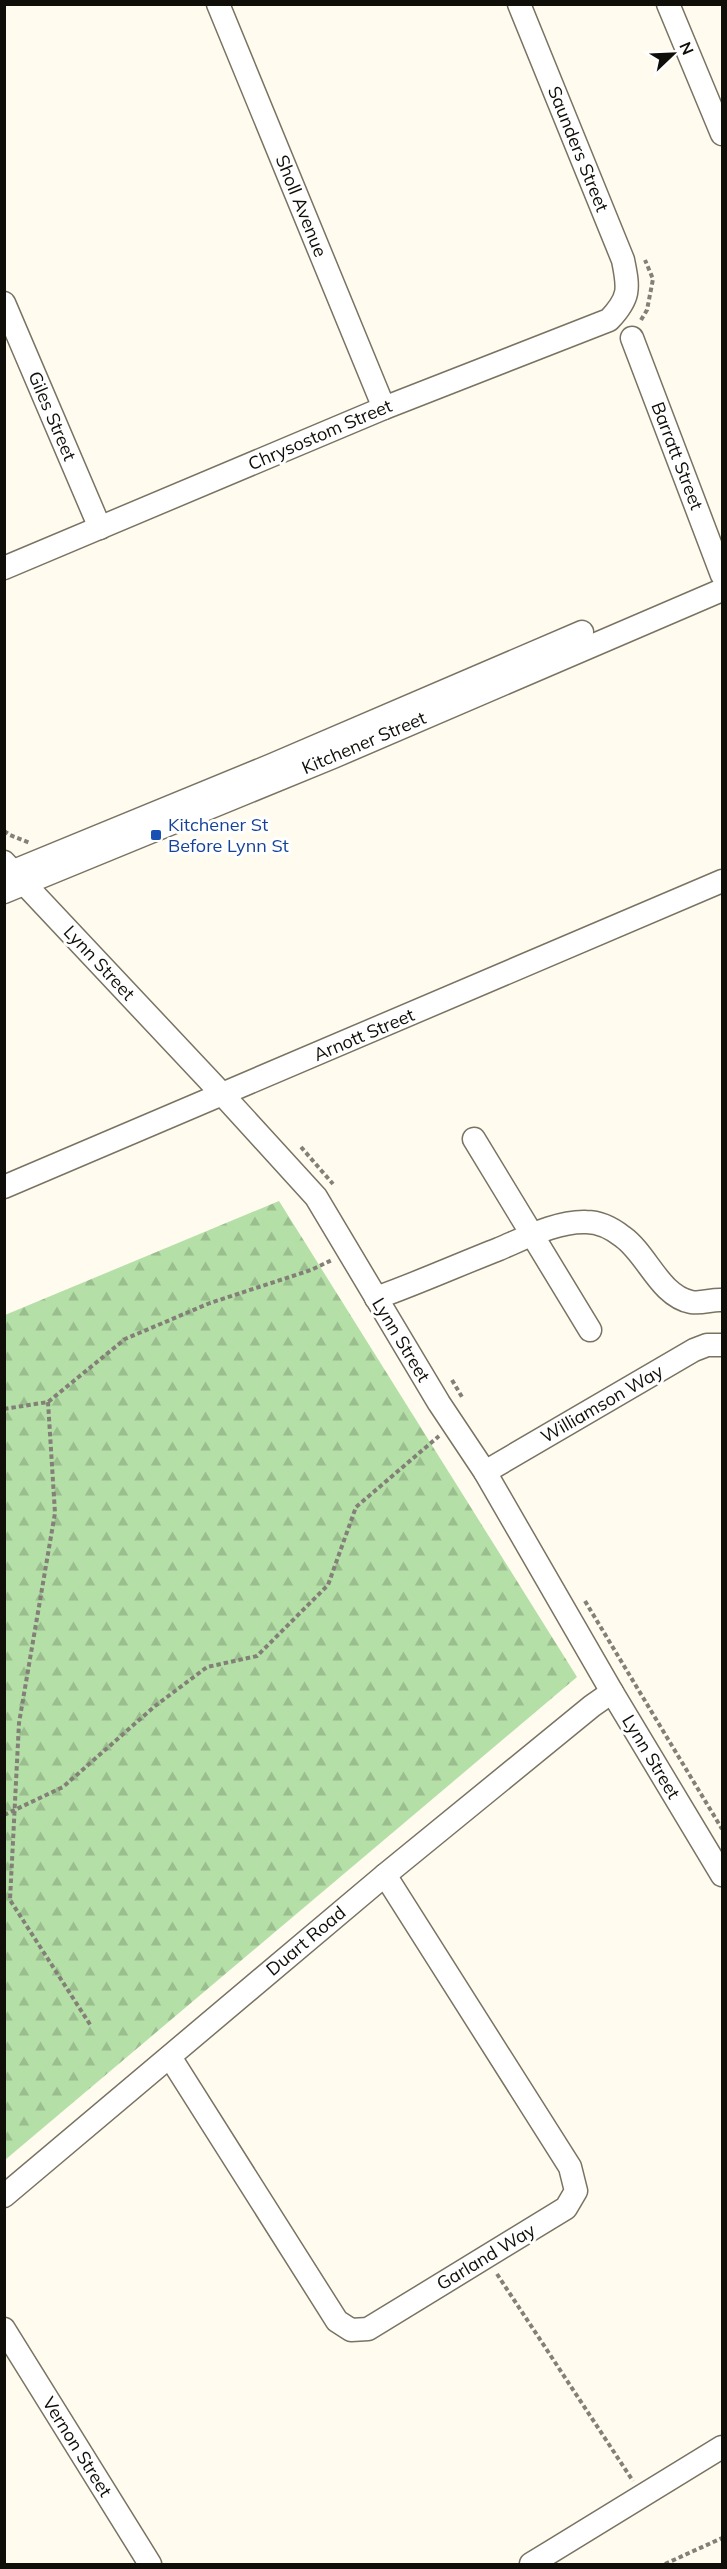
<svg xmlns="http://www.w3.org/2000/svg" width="727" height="2569" viewBox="0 0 727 2569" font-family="Mulish,sans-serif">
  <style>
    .forest { fill: url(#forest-firs) }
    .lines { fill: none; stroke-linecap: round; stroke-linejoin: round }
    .minor-casing { stroke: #797362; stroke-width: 25 }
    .path { stroke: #838078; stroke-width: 4; stroke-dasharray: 4.5 3; stroke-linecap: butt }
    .minor { stroke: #fff; stroke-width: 22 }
    .transit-dot { fill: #1a4fb4; stroke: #fff; stroke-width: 2 }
    .labels { text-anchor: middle; stroke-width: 6; stroke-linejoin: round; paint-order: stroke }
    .street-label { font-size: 18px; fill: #100e08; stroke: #fff }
    .transit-label { font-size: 18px; fill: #164399; stroke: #fff; text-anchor: start }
  </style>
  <defs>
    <pattern id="forest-firs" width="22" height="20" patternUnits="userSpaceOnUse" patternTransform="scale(1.5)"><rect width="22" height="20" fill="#b4dfa7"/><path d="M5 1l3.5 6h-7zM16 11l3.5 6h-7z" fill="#9abe8e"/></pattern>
  </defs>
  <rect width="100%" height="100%" fill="#fffbef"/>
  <polygon class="forest" points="279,1201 577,1677 5,2160 5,1315"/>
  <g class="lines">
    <defs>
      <g id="minor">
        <polyline points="218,4 384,408"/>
        <polyline points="668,4 722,134"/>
        <polyline points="4,303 100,528"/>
        <polyline points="632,338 722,575"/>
        <path d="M 4,568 L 384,408 L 609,320 C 630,298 629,289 623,260 L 519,4"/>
        <polyline points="4,862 223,1095 316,1197 439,1403 485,1472 612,1692 722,1875"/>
        <polyline points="4,875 272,765 582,632"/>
        <polyline points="4,892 333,757 722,590"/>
        <polyline points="474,1139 590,1330"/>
        <polyline points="4,1187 722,881"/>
        <path d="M 376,1298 C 418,1283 458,1265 499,1249 C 525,1238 557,1221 586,1222 C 599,1222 613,1229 623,1237 C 647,1254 660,1296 691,1302 C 702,1304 712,1299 722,1300"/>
        <polyline points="485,1472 694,1350 707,1345 722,1345"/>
        <polyline points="170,2057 337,2321 351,2330 368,2329 566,2208 576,2191 570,2167 385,1875"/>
        <polyline points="4,2196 385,1875 592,1706 612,1692"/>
        <polyline points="4,2329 150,2564"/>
        <polyline points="531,2564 722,2447"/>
      </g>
    </defs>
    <use href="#minor" class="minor-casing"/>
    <g class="path">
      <polyline points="641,320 647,310 653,279 645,260"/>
      <polyline points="4,831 10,835 30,843"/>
      <polyline points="301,1147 333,1184"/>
      <polyline points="452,1380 462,1397"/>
      <polyline points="48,1402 55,1513 19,1723 10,1900 91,2026"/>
      <polyline points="4,1409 48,1402 125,1339 210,1303 311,1270 332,1260"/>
      <polyline points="585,1601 722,1829"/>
      <polyline points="4,1815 63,1787 155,1706 207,1667 257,1656 328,1585 356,1507 439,1436"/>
      <polyline points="497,2274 633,2481"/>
      <polyline points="665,2564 722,2538"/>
    </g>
    <use href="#minor" class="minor"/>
  </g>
  <rect class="transit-dot" x="150" y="829" width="12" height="12" rx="3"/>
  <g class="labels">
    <g class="street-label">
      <text transform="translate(578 149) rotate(68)" y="6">Saunders Street</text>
      <text transform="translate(301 206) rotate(68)" y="6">Sholl Avenue</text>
      <text transform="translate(52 416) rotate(67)" y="6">Giles Street</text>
      <text transform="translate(320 435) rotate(-23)" y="6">Chrysostom Street</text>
      <text transform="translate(677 456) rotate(69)" y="6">Barratt Street</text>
      <text transform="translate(364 743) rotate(-23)" y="6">Kitchener Street</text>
      <text transform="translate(99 963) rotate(47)" y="6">Lynn Street</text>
      <text transform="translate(364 1035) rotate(-23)" y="6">Arnott Street</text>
      <text transform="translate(401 1340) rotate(59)" y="6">Lynn Street</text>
      <text transform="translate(602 1404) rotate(-30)" y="6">Williamson Way</text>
      <text transform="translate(651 1757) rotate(59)" y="6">Lynn Street</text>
      <text transform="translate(306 1941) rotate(-40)" y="6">Duart Road</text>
      <text transform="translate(486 2257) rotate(-31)" y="6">Garland Way</text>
      <text transform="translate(77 2447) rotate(58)" y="6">Vernon Street</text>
    </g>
    <g class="transit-label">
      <text x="168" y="831">Kitchener St<tspan x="168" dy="21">Before Lynn St</tspan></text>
    </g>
  </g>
  <rect width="727" height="2569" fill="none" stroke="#100e08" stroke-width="12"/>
  <g transform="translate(673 54) rotate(67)" stroke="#ffffff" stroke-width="4.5" paint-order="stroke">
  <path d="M0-4.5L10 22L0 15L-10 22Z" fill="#100e08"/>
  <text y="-9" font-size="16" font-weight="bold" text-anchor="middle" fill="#100e08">N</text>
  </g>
</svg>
